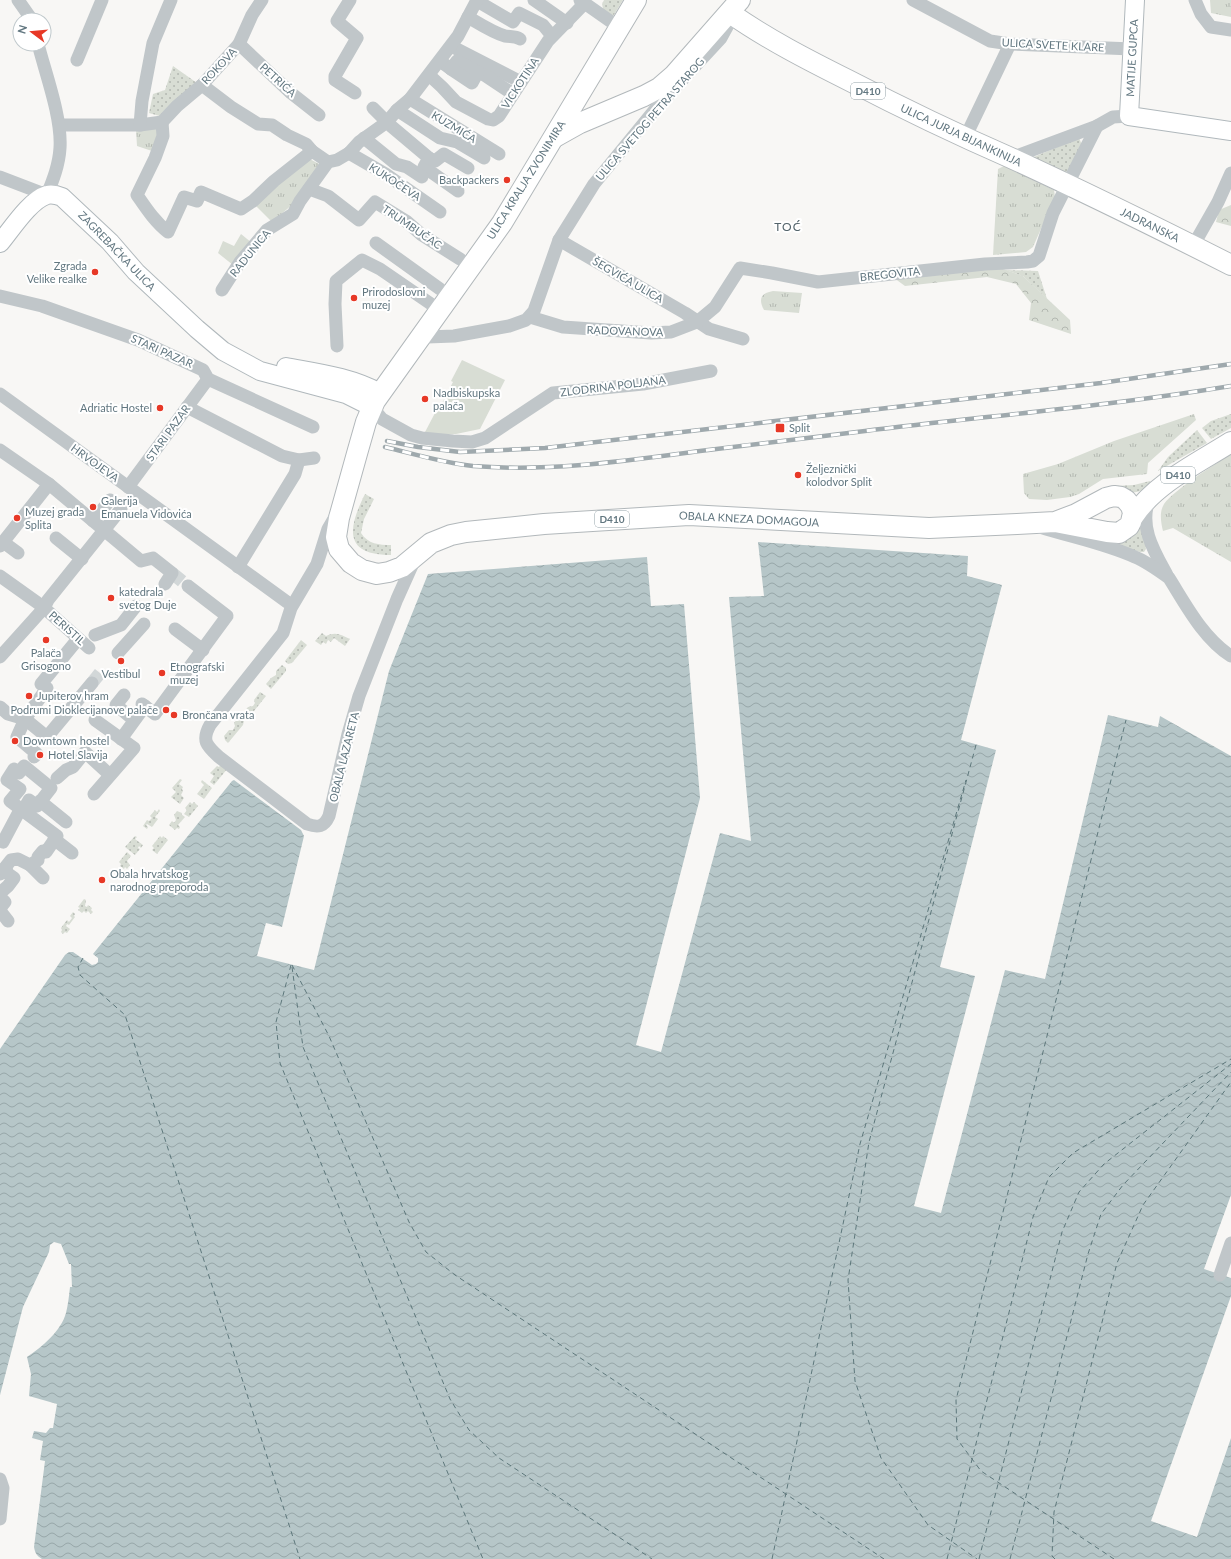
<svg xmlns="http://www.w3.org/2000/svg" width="1231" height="1559" viewBox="0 0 1231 1559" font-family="Lato,sans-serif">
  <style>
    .grass { fill: url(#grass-dots) }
    .forest { fill: url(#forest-crowns) }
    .park { fill: url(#park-tufts) }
    .garden { fill: #d8ddd4 }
    .water { fill: url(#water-waves) }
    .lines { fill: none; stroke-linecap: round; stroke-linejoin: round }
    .ferry { stroke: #5d777b; stroke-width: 1; stroke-dasharray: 5 4; stroke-linecap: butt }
    .street-tunnel { stroke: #d2d7d8; stroke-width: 13; stroke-dasharray: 13 6; stroke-linecap: butt }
    .secondary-casing { stroke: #b0b8bc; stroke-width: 20 }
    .primary-casing { stroke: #b2b8bb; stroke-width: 22 }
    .street { stroke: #c0c6c9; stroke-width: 13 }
    .secondary { stroke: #fff; stroke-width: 18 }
    .primary { stroke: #fff; stroke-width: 20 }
    .rail-casing { stroke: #9fa9ad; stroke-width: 4.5 }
    .rail { stroke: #fff; stroke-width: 3; stroke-dasharray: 9; stroke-linecap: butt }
    .poi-dot { fill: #e73826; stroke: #fff; stroke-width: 1.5 }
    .labels { text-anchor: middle; stroke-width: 4; stroke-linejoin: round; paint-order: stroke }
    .shield { fill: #fff; stroke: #91a0a6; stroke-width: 1 }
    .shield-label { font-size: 10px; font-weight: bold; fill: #627780 }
    .street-label { font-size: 11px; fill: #627780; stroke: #fff }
    .poi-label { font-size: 11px; fill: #627780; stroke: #fff; text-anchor: start }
    .neighbourhood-label { font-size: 12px; letter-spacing: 1px; fill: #54646b; stroke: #fff }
  </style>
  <defs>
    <pattern id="grass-dots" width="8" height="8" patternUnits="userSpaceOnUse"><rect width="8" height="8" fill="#d8ddd4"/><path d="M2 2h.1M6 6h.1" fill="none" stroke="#b3b8b1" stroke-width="1.8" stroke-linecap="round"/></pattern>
    <pattern id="forest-crowns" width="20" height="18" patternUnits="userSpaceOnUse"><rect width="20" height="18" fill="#d8ddd4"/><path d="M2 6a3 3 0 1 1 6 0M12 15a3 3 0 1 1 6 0" fill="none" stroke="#b3b8b1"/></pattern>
    <pattern id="park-tufts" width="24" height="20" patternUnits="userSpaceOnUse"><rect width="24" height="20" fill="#d8ddd4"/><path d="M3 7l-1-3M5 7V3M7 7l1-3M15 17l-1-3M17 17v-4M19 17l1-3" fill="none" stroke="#b3b8b1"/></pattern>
    <pattern id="water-waves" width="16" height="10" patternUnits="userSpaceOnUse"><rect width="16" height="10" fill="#b6c6c8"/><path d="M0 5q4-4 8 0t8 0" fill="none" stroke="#97a6a8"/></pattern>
  </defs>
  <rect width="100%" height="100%" fill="#f8f7f5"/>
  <g class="grass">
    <polygon points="604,0 623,0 612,18 604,13 602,4"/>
    <polygon points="173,66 197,83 163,117 149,113 153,94 165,90"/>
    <polygon points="1079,138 1082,145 1065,178 1029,159"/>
    <polygon points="1005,270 1038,271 1047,299 1023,276"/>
    <polygon points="1231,414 1231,428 1211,439 1202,428 1211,421"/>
    <polygon points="1197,430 1207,443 1158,471 1168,457"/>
    <path d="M 1150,481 L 1152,486 C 1133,494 1134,495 1115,486 L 1134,485 Z"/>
    <path d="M 365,494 L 374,499 L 364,519 L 361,533 C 368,544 379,545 391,545 L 391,555 C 343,555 348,528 365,494 Z"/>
    <polygon points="1142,522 1146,549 1144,552 1140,552 1103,540"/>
    <path d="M 322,633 L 326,636 C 336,631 342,635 350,639 L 345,646 L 334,638 L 331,642 L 328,640 L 326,644 L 323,642 L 321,645 L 315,641 Z"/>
    <polygon points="301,640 307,645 292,663 288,664 285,661"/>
    <polygon points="282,665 286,668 286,671 271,689 266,684 271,678 276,675 276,671"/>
    <polygon points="260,692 266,696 250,716 247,717 243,715 243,713 248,707 253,706 255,703 254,700"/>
    <polygon points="238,718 243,719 244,721 243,725 228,743 225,740 224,736 229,730 233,730 235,726 234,723"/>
    <polygon points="222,763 228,768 214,785 210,782 214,776 210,773 217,766 219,767"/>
    <polygon points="180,779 182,780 179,784 183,787 182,789 183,791 181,795 184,798 180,804 171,797 176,792 172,788"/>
    <polygon points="202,780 212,788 204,799 197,794 204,785 201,782"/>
    <polygon points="190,802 192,804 194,802 198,806 189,817 184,814 187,810 185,808"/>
    <polygon points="159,809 160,811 155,817 158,819 152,827 147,824 146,825 148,827 147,829 143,826 147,820 149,821 152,818 150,816 155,810 157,812"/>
    <polygon points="177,811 182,813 181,814 185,817 178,825 180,827 179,829 177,828 175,830 169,825 172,821 174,823 176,820 174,815"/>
    <polygon points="135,836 137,837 135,839 143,845 141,848 139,846 138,848 140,849 135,855 125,847"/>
    <polygon points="160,836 162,838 163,836 168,840 157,854 152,850 154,848 152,846"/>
    <polygon points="127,852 131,856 127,861 130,865 127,869 125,867 124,869 120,866 121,864 119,862"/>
    <polygon points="84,899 86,900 85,906 87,907 88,905 92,908 91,910 93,912 91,914 88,911 86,913 84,911 82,913 78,910 80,908 78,907"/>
    <polygon points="73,912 75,914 74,916 75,917 69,925 67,924 66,926 70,929 67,933 65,932 63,934 61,932 62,930 61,928 67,920 69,922 72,918 70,916"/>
  </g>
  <g class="forest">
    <polygon points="1231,205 1231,226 1216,222 1219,210"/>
    <polygon points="997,267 1023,276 1070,320 1071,334 1029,320 1031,303 1016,284 987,277 905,286 894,278"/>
  </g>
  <g class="park">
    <polygon points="1210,0 1231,0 1231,17 1211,13"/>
    <polygon points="159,127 159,135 152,151 137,146 136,129"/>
    <polygon points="308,158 319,164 293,204 272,222 255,205"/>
    <polygon points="1004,166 1054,190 1055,197 1033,247 1026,252 993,255 998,169"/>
    <path d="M 773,291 L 802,293 L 799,313 L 764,310 C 758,299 761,293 773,291 Z"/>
    <polygon points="1194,414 1196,420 1148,463 1147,474 1103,479 1079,494 1070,497 1047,500 1029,499 1024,493 1023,474 1058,464 1114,441"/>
    <path d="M 1231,454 L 1231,562 L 1173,528 L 1163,531 C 1161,523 1159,512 1164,504 C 1175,489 1214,465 1231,454 Z"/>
  </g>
  <g class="garden">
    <polygon points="241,234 252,243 233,265 218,253 223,241 234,246"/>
    <polygon points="462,360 505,380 480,429 456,434 424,434 435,413 437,413 453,382 451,381"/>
  </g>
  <path class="water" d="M 758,542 L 968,556 L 967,576 L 1002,585 L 961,740 L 996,750 L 940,967 L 975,976 L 914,1206 L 941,1213 L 1005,970 L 1045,979 L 1108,715 L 1158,727 L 1160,716 L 1231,756 L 1231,1195 L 1204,1269 L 1231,1278 L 1231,1296 L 1151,1521 L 1197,1537 L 1231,1438 L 1231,1559 L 42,1559 C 37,1556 35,1553 34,1547 L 45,1461 L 40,1460 L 43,1441 L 32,1438 L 34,1431 L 46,1433 L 50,1428 L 53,1428 L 57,1404 L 29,1396 L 31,1374 L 27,1357 C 42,1347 61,1331 66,1313 C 68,1305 69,1296 70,1287 L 72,1287 L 71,1264 L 69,1264 L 61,1244 L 54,1242 L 50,1245 L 49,1252 L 23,1307 L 0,1395 L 0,1049 L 65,955 L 69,952 L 73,952 L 92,965 L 96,964 L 98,962 L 98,958 L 93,954 L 232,781 L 234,780 L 301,830 L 304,836 L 282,927 L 266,923 L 257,956 L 314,970 L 389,671 L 428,574 L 647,557 L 651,606 L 684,604 L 700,798 L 636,1045 L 661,1052 L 720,833 L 751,841 L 729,597 L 764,596 Z"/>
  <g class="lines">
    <g class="ferry">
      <polyline points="976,745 869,1142 848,1280 855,1381 881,1458 928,1525 977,1559"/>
      <polyline points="83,958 78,967 80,975 125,1015 300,1559"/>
      <polyline points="291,965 276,1022 280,1063 483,1559"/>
      <polyline points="292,965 329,1036 409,1222 426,1252 455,1275 884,1559"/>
      <polyline points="292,967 303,1047 450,1399 469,1430 499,1458 652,1559"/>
      <polyline points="772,1559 860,1144 966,780"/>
      <polyline points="947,1559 1033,1217 1049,1177 1073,1153 1231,1059"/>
      <polyline points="979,1559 1062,1232 1079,1192 1104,1164 1231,1064"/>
      <polyline points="1010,1559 1088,1254 1101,1214 1123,1185 1231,1072"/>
      <polyline points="1055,1559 1052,1556 1054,1512 1117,1263 1143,1205 1231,1082"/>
      <polyline points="1114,1559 981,1471 957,1439 956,1400 1126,720"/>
    </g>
    <g class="street-tunnel">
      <polyline points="172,573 188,586"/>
      <polyline points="92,683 100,673"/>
    </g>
    <defs>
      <g id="secondary">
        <polyline points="1135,0 1129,116 1231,131"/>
        <path d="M 0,243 C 11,230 30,200 47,195 C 52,194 57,195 62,197 L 110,242 L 136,272 L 197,329 L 223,351 L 260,371 L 346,394 L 372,407"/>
        <path d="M 286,367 C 318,373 351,377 380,393"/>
      </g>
      <g id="primary">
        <polyline points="636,0 502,223 375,401 366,422 358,450 339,518 336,537 339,549 351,563 362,570 377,574 389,572 402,567 431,543 451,535 466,532 544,524 689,515 929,528 1017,524 1055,522 1076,514 1106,498 1114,496 1121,497 1126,500 1131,506 1133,513 1131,522 1129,526 1119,533 1107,532 1055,522"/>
        <path d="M 730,13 C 767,39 808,60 848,80 C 902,108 956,134 1011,158 C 1085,192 1158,228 1231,265"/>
        <polyline points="555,137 580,123 644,96 659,88 674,75 740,0"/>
        <path d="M 1133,517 C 1154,484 1198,463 1231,442"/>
      </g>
    </defs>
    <use href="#secondary" class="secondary-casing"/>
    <use href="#primary" class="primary-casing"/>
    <g class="street">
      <polyline points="18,0 32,20"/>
      <polyline points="350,0 337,21 357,38 335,76 335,80 355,93"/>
      <polyline points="534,0 567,23"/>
      <polyline points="580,0 620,28"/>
      <polyline points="913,0 990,41 1010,44 1132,49"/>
      <polyline points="1195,0 1201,14 1211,27 1231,30"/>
      <polyline points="477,1 513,22 519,13 543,25 552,36"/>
      <path d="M 468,17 C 480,24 492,32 505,36 C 511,37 515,36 520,39"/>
      <polyline points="239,44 291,93 319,115"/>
      <polyline points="451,46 521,82"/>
      <polyline points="77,60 102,0"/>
      <polyline points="440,61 451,69 457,61 486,76 513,94"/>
      <polyline points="451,69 472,83 478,72"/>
      <polyline points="429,75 442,87 456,102 488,119 493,120 499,116 548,41 584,4"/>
      <polyline points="202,85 231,107 258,124 272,125 287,135 306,144 312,151 328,162"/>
      <polyline points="410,99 499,154"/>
      <polyline points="373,108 391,126 429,158 424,167 458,191"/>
      <polyline points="397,110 440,138 457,142 484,158"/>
      <path d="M 162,122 L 163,136 L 155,158 L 137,195 C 146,208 155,222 168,232 L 184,197 L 197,201 L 201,192 L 241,209 L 253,201 L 274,181 L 312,151"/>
      <polyline points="60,125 140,125 162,122 177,106 202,85 239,44 252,15 262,0"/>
      <polyline points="140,125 142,101 153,43 171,0"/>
      <polyline points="364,138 396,164 407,167 422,177"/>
      <polyline points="965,138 1010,44"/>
      <polyline points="349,153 387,175 440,212"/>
      <polyline points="429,158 435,161 444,154 468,168"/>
      <polyline points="1011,158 1097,126 1113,117 1129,116"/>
      <path d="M 0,177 L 47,195 C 53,180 59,165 60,148 C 62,118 46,75 38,44"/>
      <polyline points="309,189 328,196 359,220 375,202 406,221 422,235 460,259"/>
      <polyline points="559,240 685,313 709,329 743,339"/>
      <polyline points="376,243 440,289"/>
      <polyline points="1193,246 1218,202 1231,173"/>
      <polyline points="222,290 240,262 267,230 293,214 300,201 328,162 337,160 349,153 359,142 387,122 397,110 410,99 458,36 477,0"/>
      <polyline points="0,296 42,306 138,340 203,370 208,379 313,427"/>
      <polyline points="530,317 563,327 651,333 671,332 697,322 715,307 740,268 772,273 818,282 985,264 1027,262 1033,261 1039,256 1053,213 1097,126"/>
      <polyline points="418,341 427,337 454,336 509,326 526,320 534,311 559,240 594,184 657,107 721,38 727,27 729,19"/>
      <polyline points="337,346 335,304 336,281 362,260 380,269 431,304"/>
      <polyline points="0,394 287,602"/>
      <polyline points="187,407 282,456 299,460 314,458"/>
      <polyline points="372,407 382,419 411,435 422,438 453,441 472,442 485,438 553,393 643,384 711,371"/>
      <polyline points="0,450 49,484 141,561 153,558 172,573 165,584"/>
      <polyline points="128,487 208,379"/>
      <path d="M 1149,500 C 1139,527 1154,551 1167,575"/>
      <path d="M 335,517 L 328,529 L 317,564 L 291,608 L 283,633 L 210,725 C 201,741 207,746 219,757 L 307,824 C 318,828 324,827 329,816 L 348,734 L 359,696 L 397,599 L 414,561"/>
      <polyline points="93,521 110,500"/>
      <path d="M 1040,527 C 1071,537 1104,543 1135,557 C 1147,562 1158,570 1169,578 C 1186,605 1203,638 1231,656"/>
      <polyline points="56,538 82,559"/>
      <polyline points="3,542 18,553"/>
      <polyline points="0,546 49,484"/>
      <polyline points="238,567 295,474 299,460"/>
      <polyline points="0,576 42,606 89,648"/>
      <polyline points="175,629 203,650"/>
      <polyline points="95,635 121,625 136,606"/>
      <polyline points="118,653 144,624"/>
      <polyline points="0,657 44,608 48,600 121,509"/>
      <polyline points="124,695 116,705 134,720"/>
      <polyline points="142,704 155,714 227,616 188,586"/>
      <polyline points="0,707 8,714 25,719 47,737 92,683"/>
      <polyline points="121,739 145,706"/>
      <polyline points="34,757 37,754 17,737 25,719 47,688 41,684 78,639"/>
      <polyline points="57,778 66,770 73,767 85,752 110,775"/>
      <polyline points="94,794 134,748 95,720"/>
      <polyline points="40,801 66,822"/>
      <polyline points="54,839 72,853"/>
      <polyline points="0,841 3,842 21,808"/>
      <polyline points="30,865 43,878"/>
      <polyline points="0,874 11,860 18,859 30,865 38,860 38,857 43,851 46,852 57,836 10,801 20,789 7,780 14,769 19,773 24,766 51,788 37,806 29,800 23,810 21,808"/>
      <polyline points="0,893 8,886 14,878 7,873 6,867"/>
      <polyline points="0,897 5,902 1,907 1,912 8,921"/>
      <polyline points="1220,1275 1231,1243"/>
      <polyline points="0,1479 3,1488 0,1519"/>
    </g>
    <use href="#secondary" class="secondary"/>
    <use href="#primary" class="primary"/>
    <defs>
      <g id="rail">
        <polyline points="387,441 418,447 460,452 545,448 1101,383 1231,364"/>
        <path d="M 385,447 C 414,454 444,463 473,466 C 549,472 625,461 700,451 C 755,444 810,438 865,431 C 987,416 1110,406 1231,386"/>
      </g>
    </defs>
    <use href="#rail" class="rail-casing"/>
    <use href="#rail" class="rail"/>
  </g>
  <g class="poi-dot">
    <circle cx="507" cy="180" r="4"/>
    <circle cx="95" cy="272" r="4"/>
    <circle cx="354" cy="298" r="4"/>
    <circle cx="425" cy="399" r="4"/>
    <circle cx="160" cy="408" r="4"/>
    <rect x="775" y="423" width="10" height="10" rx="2"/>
    <circle cx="798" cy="475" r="4"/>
    <circle cx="93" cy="507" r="4"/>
    <circle cx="17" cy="518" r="4"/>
    <circle cx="111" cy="598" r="4"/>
    <circle cx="46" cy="640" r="4"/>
    <circle cx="121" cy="661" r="4"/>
    <circle cx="162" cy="673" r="4"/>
    <circle cx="29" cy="696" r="4"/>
    <circle cx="166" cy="710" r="4"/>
    <circle cx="174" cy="715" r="4"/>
    <circle cx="15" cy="741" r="4"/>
    <circle cx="40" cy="755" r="4"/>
    <circle cx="102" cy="880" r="4"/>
  </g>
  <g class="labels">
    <g class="shield">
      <rect x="851" y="83" width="34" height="16" rx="3"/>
      <rect x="1161" y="467" width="34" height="16" rx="3"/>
      <rect x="595" y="511" width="34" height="16" rx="3"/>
    </g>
    <g class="shield-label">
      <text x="868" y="95">D410</text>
      <text x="1178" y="479">D410</text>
      <text x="612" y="523">D410</text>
    </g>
    <g class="street-label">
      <text transform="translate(1053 45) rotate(3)" y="4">ULICA SVETE KLARE</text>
      <text transform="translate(1132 58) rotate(-87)" y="4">MATIJE GUPCA</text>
      <text transform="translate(219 66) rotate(-47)" y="4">ROKOVA</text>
      <text transform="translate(278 80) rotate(42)" y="4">PETRIĆA</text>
      <text transform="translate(520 83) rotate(-57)" y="4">VICKOTINA</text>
      <text transform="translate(650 119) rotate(-49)" y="4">ULICA SVETOG PETRA STAROG</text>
      <text transform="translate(454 127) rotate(31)" y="4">KUZMIĆA</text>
      <text transform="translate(961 135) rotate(25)" y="4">ULICA JURJA BIJANKINIJA</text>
      <text transform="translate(526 180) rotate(-58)" y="4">ULICA KRALJA ZVONIMIRA</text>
      <text transform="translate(395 182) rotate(33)" y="4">KUKOČEVA</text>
      <text transform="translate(1150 225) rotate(26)" y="4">JADRANSKA</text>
      <text transform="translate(412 227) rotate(34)" y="4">TRUMBUČAC</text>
      <text transform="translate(117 251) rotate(46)" y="4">ZAGREBAČKA ULICA</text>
      <text transform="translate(250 253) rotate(-51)" y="4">RADUNICA</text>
      <text transform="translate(890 274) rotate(-6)" y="4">BREGOVITA</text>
      <text transform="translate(628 280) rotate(30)" y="4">ŠEGVIĆA ULICA</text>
      <text transform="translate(625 331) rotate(2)" y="4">RADOVANOVA</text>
      <text transform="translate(162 351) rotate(24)" y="4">STARI PAZAR</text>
      <text transform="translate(613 386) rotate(-7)" y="4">ZLODRINA POLJANA</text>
      <text transform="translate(168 433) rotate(-54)" y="4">STARI PAZAR</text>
      <text transform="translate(95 463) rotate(36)" y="4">HRVOJEVA</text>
      <text transform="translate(749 519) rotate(3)" y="4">OBALA KNEZA DOMAGOJA</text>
      <text transform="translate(67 628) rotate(42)" y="4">PERISTIL</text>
      <text transform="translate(344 757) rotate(-76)" y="4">OBALA LAZARETA</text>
    </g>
    <g class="poi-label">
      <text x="499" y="184" text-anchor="end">Backpackers</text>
      <text x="87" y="270" text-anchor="end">Zgrada<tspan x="87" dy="13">Velike realke</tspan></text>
      <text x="362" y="296">Prirodoslovni<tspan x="362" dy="13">muzej</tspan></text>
      <text x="433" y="397">Nadbiskupska<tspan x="433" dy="13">palača</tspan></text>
      <text x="152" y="412" text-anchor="end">Adriatic Hostel</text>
      <text x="789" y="432">Split</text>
      <text x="806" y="473">Željeznički<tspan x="806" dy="13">kolodvor Split</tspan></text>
      <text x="101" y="505">Galerija<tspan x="101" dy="13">Emanuela Vidovića</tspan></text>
      <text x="25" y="516">Muzej grada<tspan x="25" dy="13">Splita</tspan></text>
      <text x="119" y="596">katedrala<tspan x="119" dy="13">svetog Duje</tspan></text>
      <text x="46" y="657" text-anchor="middle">Palača<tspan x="46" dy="13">Grisogono</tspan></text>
      <text x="170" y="671">Etnografski<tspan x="170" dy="13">muzej</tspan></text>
      <text x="121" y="678" text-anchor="middle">Vestibul</text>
      <text x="37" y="700">Jupiterov hram</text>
      <text x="158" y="714" text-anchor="end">Podrumi Dioklecijanove palače</text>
      <text x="182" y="719">Brončana vrata</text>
      <text x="23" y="745">Downtown hostel</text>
      <text x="48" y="759">Hotel Slavija</text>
      <text x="110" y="878">Obala hrvatskog<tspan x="110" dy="13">narodnog preporoda</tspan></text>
    </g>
    <g class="neighbourhood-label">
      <text x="788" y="231">TOĆ</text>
    </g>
  </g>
  <g transform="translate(32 32) rotate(286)"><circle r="19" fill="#ffffff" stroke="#c0c9cc"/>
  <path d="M0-3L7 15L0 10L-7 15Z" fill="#e73826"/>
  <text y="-6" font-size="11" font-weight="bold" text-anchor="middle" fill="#627780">N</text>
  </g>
</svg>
